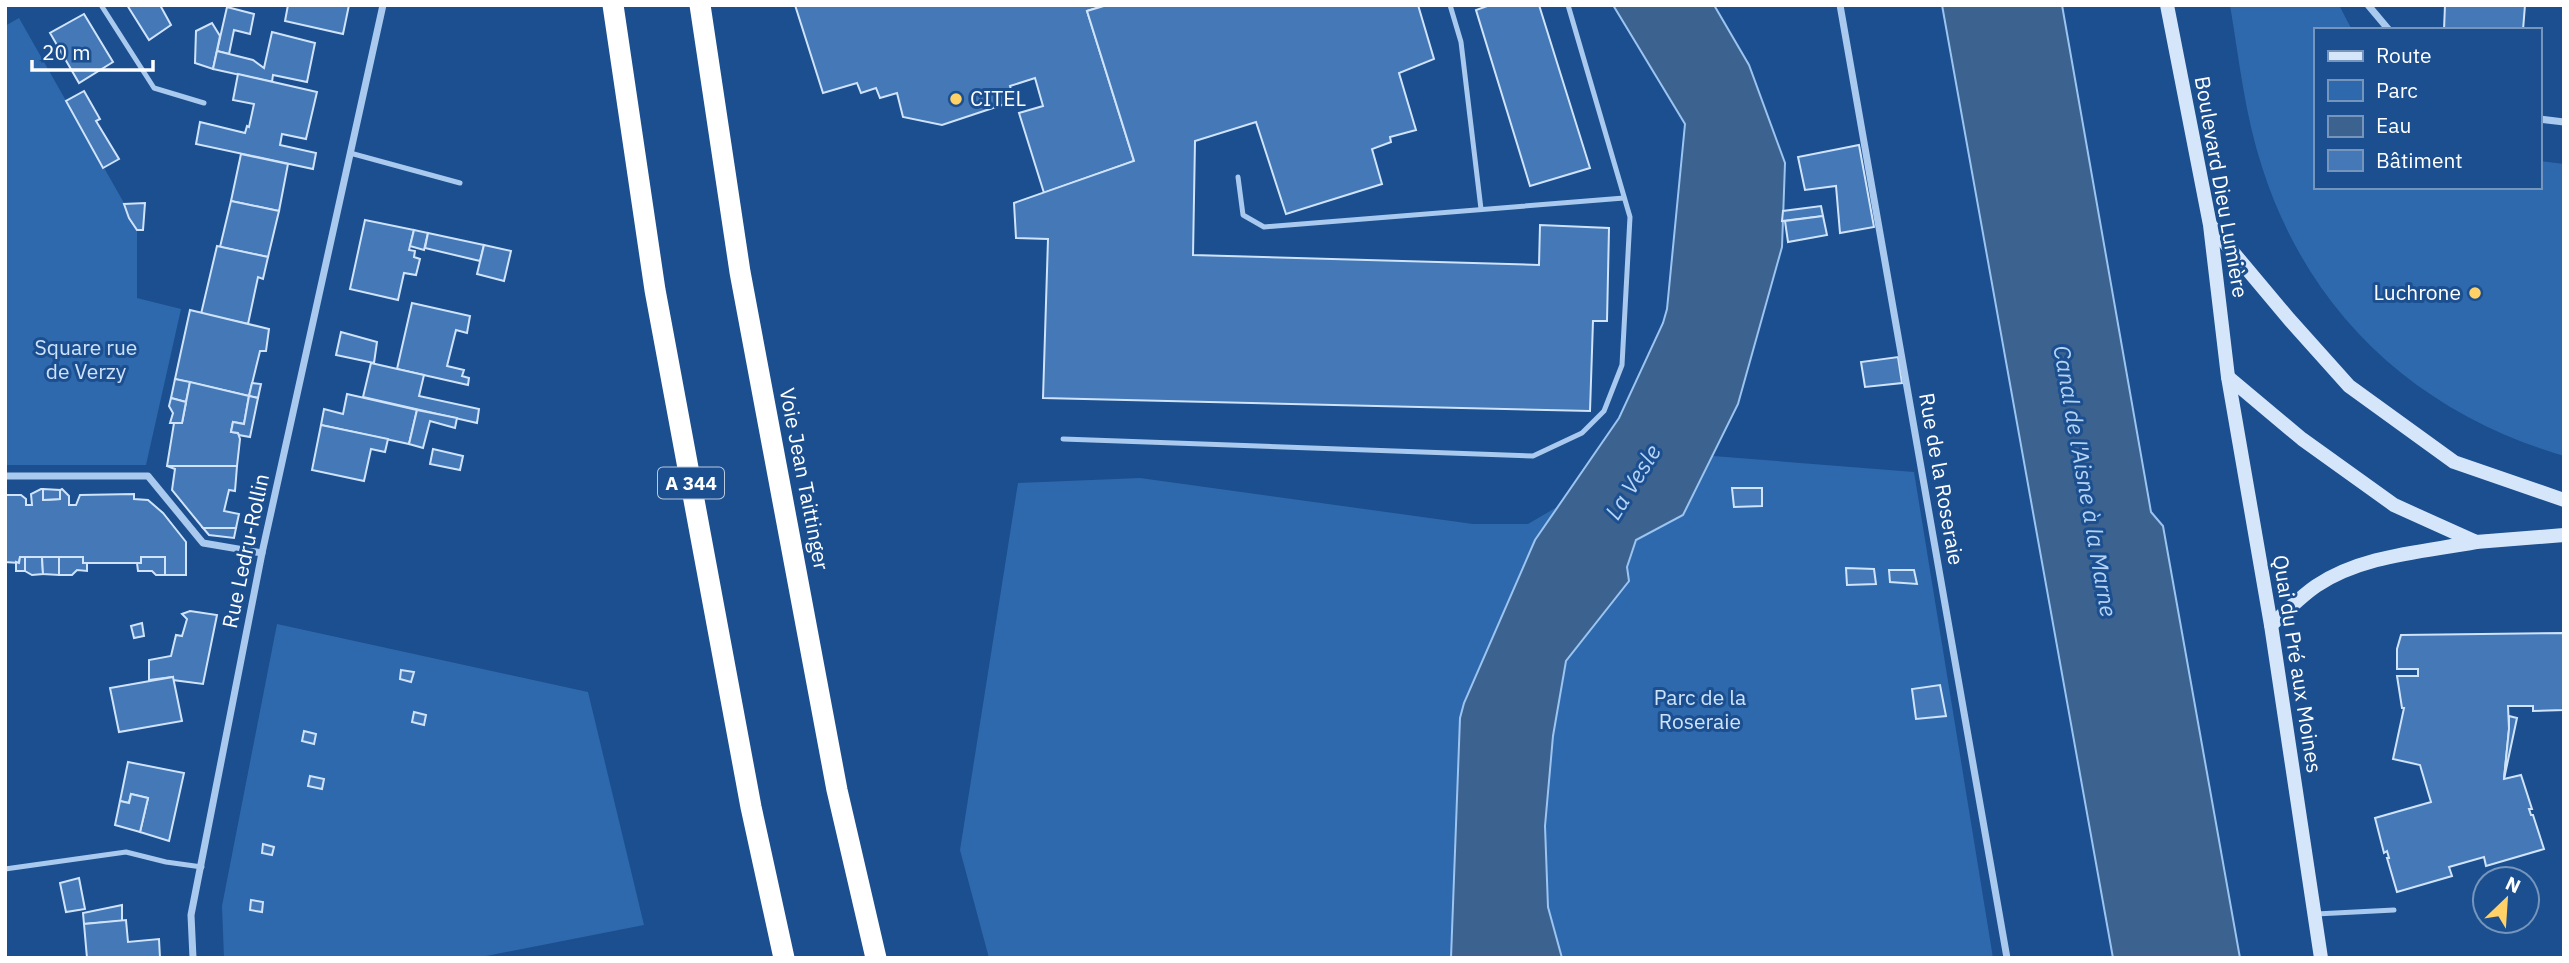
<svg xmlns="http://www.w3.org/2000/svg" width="2569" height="963" viewBox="0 0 2569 963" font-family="'IBM Plex Sans',sans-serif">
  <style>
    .green { fill: #2e69ad }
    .water { fill: #3c6290; stroke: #9cc4f0; stroke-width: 2 }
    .building { fill: #4478b7; stroke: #cfe3fa; stroke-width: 2 }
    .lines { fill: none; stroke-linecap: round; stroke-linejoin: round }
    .lane { stroke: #a9c9ee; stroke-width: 5 }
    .street { stroke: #a9c9ee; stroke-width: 7 }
    .secondary { stroke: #d6e6fa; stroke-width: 14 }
    .highway { stroke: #fff; stroke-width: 21 }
    .poi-dot { fill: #ffd166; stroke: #1b4f8f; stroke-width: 2.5 }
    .labels { text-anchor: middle; stroke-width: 6; stroke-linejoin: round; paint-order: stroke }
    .shield { fill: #1b4f8f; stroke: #bbcadd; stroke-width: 2 }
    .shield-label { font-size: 19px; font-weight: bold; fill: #fff }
    .poi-label { font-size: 21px; fill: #fff; stroke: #1b4f8f; text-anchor: start }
    .street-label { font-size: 21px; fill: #fff; stroke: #1b4f8f }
    .park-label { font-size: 21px; fill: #cfe3fa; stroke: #1b4f8f }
    .water-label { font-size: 23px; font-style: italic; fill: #b5d3f5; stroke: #1b4f8f }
  </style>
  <rect width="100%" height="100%" fill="#1b4f8f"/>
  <g class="green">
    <path d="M 2230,5 L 2339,5 L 2352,30 L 2315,30 L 2315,187 L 2539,187 L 2539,161 L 2564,164 L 2564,456 C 2417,413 2309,314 2262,167 C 2245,115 2239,59 2230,5 Z"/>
    <polygon points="19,18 128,210 129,218 137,230 137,298 181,309 146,465 5,465 5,26"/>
    <polygon points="1599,447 1914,472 1993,958 989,958 960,850 1018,483 1140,478 1473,524 1528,524 1557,507"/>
    <polygon points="277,624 588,692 644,925 476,958 224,958 222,906"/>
  </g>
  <g class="water">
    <polygon points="1613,5 1714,5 1749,65 1785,163 1782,247 1738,404 1683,515 1636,540 1627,567 1629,581 1566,661 1553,736 1545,826 1548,907 1562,958 1451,958 1460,718 1464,703 1535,540 1619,418 1663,323 1667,309 1685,124"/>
    <polygon points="1942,5 2062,5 2151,512 2163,526 2240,958 2113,958"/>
  </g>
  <g class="building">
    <polygon points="127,5 160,5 171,25 149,40"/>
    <polygon points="288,5 349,5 343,34 285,21"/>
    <polygon points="795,5 1107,5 1087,11 1134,161 1044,193 1019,113 1043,106 1035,78 1010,86 1014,101 942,125 903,117 897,93 880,98 876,88 861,93 857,83 823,93"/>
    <polygon points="1107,5 1418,5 1434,59 1399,73 1416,130 1390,137 1391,142 1372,149 1382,184 1286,214 1256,122 1195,141 1193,255 1539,265 1540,225 1609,228 1607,321 1593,321 1590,411 1043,398 1048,239 1016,238 1014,203 1134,161 1087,11"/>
    <polygon points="1490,5 1539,5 1590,168 1530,186 1476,10"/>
    <polygon points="2445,5 2525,5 2523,30 2444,30"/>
    <polygon points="227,7 254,14 250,34 234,30 229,54 217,51"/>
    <polygon points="84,14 113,62 79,83 50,33"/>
    <polygon points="212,23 220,36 213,69 195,63 196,31"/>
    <polygon points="272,32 315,43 307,82 273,75 272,82 213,69 217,51 253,60 264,68"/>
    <polygon points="238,74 317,92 306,139 282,134 280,145 316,153 313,169 196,144 200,122 245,133 247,126 249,127 254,104 233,100"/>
    <polygon points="84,91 100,119 96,121 119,159 103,168 66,101"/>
    <polygon points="1859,145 1874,227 1840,233 1836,186 1805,190 1798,157"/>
    <polygon points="241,154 288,164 279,211 231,201"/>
    <polygon points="231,201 279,211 268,257 220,247"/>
    <polygon points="145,203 143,230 137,230 129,218 124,204"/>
    <polygon points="1821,206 1823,216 1782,221 1783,211"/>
    <polygon points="1823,216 1827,235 1788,242 1785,221"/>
    <polygon points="365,220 414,230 409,250 415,251 414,257 420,259 416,275 404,273 398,300 350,289"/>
    <polygon points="414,230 428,233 424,250 410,246"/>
    <polygon points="428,233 484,245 480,261 425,248"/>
    <polygon points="484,245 511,251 504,281 477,274"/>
    <polygon points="217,246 268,257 263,279 258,277 248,324 201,314"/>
    <polygon points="412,303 470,316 467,333 456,330 447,366 464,370 462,376 469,378 468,385 397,369"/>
    <polygon points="190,310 269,329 266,351 260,351 249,396 175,379"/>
    <polygon points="341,332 377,342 374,363 336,355"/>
    <polygon points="1898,357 1902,383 1865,387 1861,362"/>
    <polygon points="371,363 424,375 419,396 479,409 477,423 363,397"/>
    <polygon points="175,379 190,382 186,402 171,398"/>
    <polygon points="190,382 249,396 244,424 233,422 231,432 238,433 240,439 237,466 167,466 174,423 182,423"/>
    <polygon points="252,383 261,384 258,398 249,396"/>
    <polygon points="347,394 417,410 409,444 321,425 324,409 343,414"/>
    <polygon points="249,396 258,398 250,437 239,435 238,433 231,432 233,422 244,424"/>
    <polygon points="171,398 186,402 182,423 170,423 173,413 169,406"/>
    <polygon points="417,410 457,418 455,428 430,421 423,448 409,444"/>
    <polygon points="321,425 388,439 385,452 371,449 364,481 312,470"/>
    <polygon points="433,449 463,456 460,470 430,464"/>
    <polygon points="167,466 237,466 235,491 229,490 224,511 239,514 236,528 203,528 172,490 175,469"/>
    <polygon points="1732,488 1762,488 1762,506 1734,507"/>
    <polygon points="41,489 43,489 43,500 60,499 60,490 62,489 69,496 69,505 76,505 80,495 134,494 134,499 148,500 163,513 186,542 186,575 165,575 165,557 141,557 141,563 83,563 83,557 20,557 19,563 5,562 5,495 21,495 26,499 26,505 32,505 31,494"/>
    <polygon points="43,489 60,490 60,499 43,500"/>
    <polygon points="203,528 236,528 234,538 209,535"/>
    <polygon points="20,557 25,557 25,571 16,571 16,562 19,563"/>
    <polygon points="25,557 42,557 43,574 32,575 25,571"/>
    <polygon points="42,557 59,557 59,575 43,574"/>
    <polygon points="59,557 83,557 83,563 87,563 87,571 77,570 72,575 59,575"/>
    <polygon points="141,557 165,557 165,575 156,575 152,571 138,571 137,563 141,563"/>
    <polygon points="1846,568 1874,569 1876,584 1847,585"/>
    <polygon points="1889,570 1914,570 1917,584 1890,582"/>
    <polygon points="190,611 217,615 203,684 173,680 173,677 149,680 149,660 171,656 176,635 182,636 187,619 182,614"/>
    <polygon points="142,623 144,636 134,638 131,626"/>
    <polygon points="2564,633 2564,710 2533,711 2533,706 2508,706 2509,729 2504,779 2521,775 2532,809 2529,809 2531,815 2533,815 2544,849 2486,866 2484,857 2449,867 2452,876 2397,892 2387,858 2389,858 2387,851 2384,853 2375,818 2431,802 2420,765 2393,759 2404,708 2402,708 2397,676 2418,676 2418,669 2397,669 2397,649 2401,635"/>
    <polygon points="401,670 414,672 411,682 400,679"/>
    <polygon points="173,677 182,721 119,732 110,688"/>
    <polygon points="1940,685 1946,716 1916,719 1912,689"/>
    <polygon points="414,712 426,715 424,725 412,722"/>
    <polygon points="2509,716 2517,718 2504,779 2509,729"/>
    <polygon points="304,731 316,734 314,744 302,741"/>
    <polygon points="128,762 184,773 169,841 140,832 148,798 131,794 129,803 120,801"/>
    <polygon points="310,776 324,779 322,789 308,786"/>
    <polygon points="131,794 148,798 140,832 115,825 120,801 129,803"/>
    <polygon points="263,844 274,847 272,855 262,853"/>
    <polygon points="79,878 85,909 66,912 60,883"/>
    <polygon points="251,900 263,902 262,912 250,910"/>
    <polygon points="122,905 122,921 84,924 83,913"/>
    <polygon points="126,920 128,942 159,939 160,958 87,958 84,924"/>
  </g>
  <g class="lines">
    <g class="lane">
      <polyline points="101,5 154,88 204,103"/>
      <polyline points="1450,5 1461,42 1481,209"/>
      <polyline points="350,153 460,183"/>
      <polyline points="1238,177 1243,215 1264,227 1624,198"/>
      <polyline points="1063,439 1533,456 1582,433 1604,411 1622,365 1630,217 1568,5"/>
      <polyline points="5,869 126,852 166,862 202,867"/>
      <polyline points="2316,914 2394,910"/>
    </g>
    <g class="street">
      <polyline points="1840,5 2007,958"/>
      <polyline points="2368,5 2389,30"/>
      <polyline points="2539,119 2564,122"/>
      <polyline points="5,476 148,476 203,543 262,553"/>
      <polyline points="193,958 191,915 262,553 383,5"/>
    </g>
    <g class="secondary">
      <polyline points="2167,5 2210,225 2228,377 2271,625 2321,958"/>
      <polyline points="2211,226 2289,319 2349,386 2454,462 2564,500"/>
      <polyline points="2228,377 2302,439 2394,505 2476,542 2564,535"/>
      <path d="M 2271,625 C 2285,613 2300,597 2316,586 C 2362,555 2423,552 2476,542"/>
    </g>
    <g class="highway">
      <polyline points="613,5 655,290 751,807 784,958"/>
      <polyline points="700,5 740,272 837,790 876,958"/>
    </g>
  </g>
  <g class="poi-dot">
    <circle cx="956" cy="99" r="7"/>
    <circle cx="2475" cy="293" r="7"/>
  </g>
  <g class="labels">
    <rect class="shield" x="658" y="467.5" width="66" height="31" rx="5"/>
    <g class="shield-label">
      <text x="691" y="490">A 344</text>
    </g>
    <g class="poi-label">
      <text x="970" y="106">CITEL</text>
      <text x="2461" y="300" text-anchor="end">Luchrone</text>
    </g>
    <g class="street-label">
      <text transform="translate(2221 187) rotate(80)" y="7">Boulevard Dieu Lumière</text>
      <text transform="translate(804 479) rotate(79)" y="7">Voie Jean Taittinger</text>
      <text transform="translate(1941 479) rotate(80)" y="7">Rue de la Roseraie</text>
      <text transform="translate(246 551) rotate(-78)" y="7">Rue Ledru-Rollin</text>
      <text transform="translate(2297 664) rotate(81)" y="7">Quai du Pré aux Moines</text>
    </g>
    <g class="park-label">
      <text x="86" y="355">Square rue<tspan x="86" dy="24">de Verzy</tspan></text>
      <text x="1700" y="705">Parc de la<tspan x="1700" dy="24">Roseraie</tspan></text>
    </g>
    <g class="water-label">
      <text transform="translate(2085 481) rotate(80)" y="8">Canal de l'Aisne à la Marne</text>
      <text transform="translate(1633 482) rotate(-58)" y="8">La Vesle</text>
    </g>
  </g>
  <rect width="2569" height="963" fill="none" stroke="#ffffff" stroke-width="14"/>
  <rect x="2314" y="28" width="228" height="161" fill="#1b4f8f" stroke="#7695bc" stroke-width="2"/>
  <rect x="2328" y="51" width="35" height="10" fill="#d6e6fa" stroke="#7695bc" stroke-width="2"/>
  <text x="2376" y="63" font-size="21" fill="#ffffff">Route</text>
  <rect x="2328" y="80" width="35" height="21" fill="#2e69ad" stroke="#7695bc" stroke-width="2"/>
  <text x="2376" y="98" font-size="21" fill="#ffffff">Parc</text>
  <rect x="2328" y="116" width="35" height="21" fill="#3c6290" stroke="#7695bc" stroke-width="2"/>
  <text x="2376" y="133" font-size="21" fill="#ffffff">Eau</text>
  <rect x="2328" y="150" width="35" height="21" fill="#4478b7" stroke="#7695bc" stroke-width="2"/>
  <text x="2376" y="168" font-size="21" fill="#ffffff">Bâtiment</text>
  <g transform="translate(2506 900) rotate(25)"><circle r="33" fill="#1b4f8f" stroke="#7695bc" stroke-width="2"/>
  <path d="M0-5L12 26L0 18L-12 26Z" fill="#ffd166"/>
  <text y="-10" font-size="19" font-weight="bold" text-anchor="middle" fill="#ffffff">N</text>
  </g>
  <path d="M32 60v10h121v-10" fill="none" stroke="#ffffff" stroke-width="3.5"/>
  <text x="42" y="60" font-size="21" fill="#ffffff" stroke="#1b4f8f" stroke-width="5" paint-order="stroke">20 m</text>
</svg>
